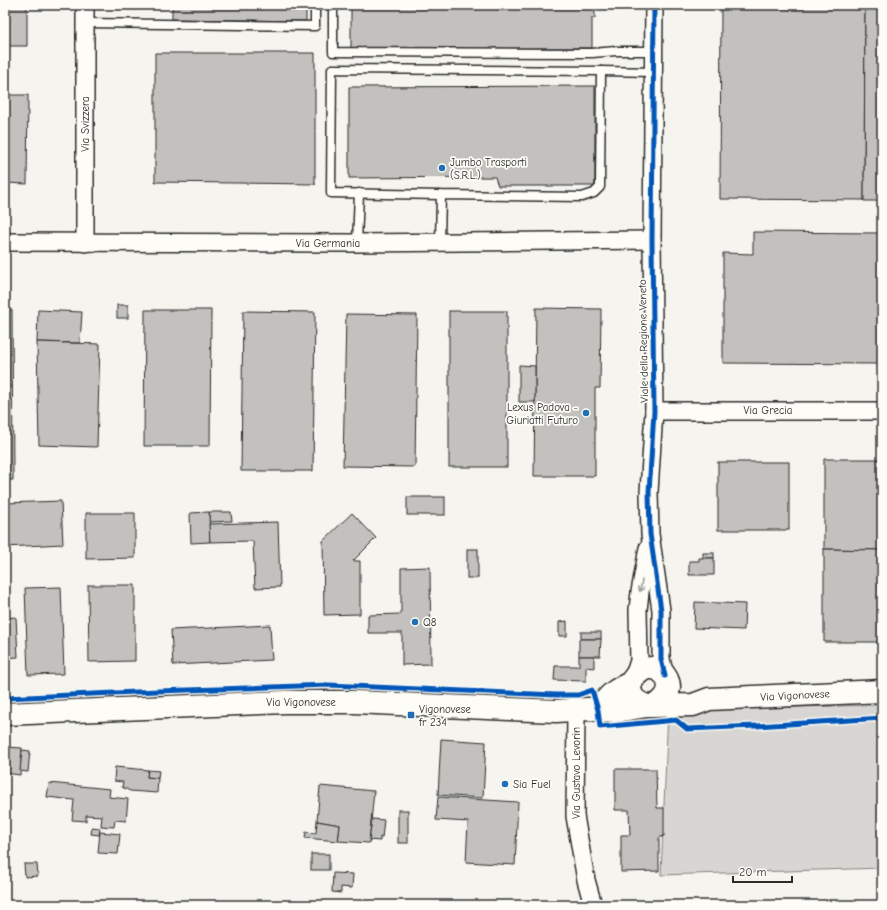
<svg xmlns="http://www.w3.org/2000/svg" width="887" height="910" viewBox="0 0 887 910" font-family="'Comic Neue',sans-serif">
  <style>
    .green { fill: #d7d6d2; stroke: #81807e }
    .building { fill: #c2c1be; stroke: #2b2b2b }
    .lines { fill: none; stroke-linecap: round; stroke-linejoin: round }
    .service-casing { stroke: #2b2b2b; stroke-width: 11 }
    .minor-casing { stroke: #2b2b2b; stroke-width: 20 }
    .secondary-casing { stroke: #2b2b2b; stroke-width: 25 }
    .service { stroke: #fdfcf7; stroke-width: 8 }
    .minor { stroke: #fdfcf7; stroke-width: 17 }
    .secondary { stroke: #fdfcf7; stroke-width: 22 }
    .cycleway-casing { stroke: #fdfcf7; stroke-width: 8 }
    .cycleway { stroke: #0057b8; stroke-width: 5 }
    .oneway { stroke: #9e9e9b }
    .poi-dot { fill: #1f6fb2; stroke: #fdfcf7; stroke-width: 1.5 }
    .labels { text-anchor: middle; stroke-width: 3.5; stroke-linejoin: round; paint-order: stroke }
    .street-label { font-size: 11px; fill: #2b2b2b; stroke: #fdfcf7 }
    .poi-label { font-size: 11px; fill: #2b2b2b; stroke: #fdfcf7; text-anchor: start }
  </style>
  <rect width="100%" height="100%" fill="#f5f4ef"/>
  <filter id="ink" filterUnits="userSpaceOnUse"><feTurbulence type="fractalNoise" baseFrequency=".025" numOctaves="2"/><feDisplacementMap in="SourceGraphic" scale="8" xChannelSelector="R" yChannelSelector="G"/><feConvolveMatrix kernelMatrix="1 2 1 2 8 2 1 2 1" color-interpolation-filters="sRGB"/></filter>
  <g filter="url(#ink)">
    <polygon class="green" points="882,705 882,868 661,875 668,710"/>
    <g class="building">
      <rect x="5" y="5" width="22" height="41"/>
      <polygon points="172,5 306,5 306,21 172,19"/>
      <polygon points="351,5 595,5 595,18 592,18 592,48 351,49"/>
      <polygon points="721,5 865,5 864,200 720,199"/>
      <polygon points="865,5 882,5 882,201 864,201"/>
      <polygon points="155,53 315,53 315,185 315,184 155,182"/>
      <polygon points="595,86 595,186 498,186 495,177 349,178 349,87"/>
      <polygon points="5,95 28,95 27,184 5,183"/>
      <polygon points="753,232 882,233 882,364 723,363 723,253 753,254"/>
      <rect x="117" y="305" width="11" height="13"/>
      <polygon points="536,308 601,309 600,388 595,388 595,476 534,476"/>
      <polygon points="5,310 12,310 13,480 5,480"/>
      <polygon points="38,310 82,312 80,343 37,342"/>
      <polygon points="145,310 211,310 210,446 144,446"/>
      <polygon points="243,311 315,312 313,471 241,471"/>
      <rect x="449" y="311" width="58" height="156"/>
      <polygon points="346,314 417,315 415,467 343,466"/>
      <polygon points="37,342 100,344 97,447 39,445"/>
      <polygon points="519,365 535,366 535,402 519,402"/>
      <polygon points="824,459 882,459 882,550 824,549"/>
      <rect x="718" y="462" width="71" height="68"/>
      <rect x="407" y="497" width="38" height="18"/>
      <polygon points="61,501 63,544 5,547 5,503"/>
      <polygon points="209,512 231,512 232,521 209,522"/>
      <polygon points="209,512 210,542 191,543 190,513"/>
      <polygon points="86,513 135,513 135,558 86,559"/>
      <polygon points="352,513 376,538 353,561 360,561 360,614 324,615 323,541"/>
      <polygon points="278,522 280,587 255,588 253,541 210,542 209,524"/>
      <rect x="467" y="549" width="11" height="29"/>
      <polygon points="824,549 882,550 882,642 824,642"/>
      <rect x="703" y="553" width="11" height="5"/>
      <polygon points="699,558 714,558 714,575 689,575 689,561 699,561"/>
      <polygon points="430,567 431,664 402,665 402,633 368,633 368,615 401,614 401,568"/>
      <polygon points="88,585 135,585 135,661 89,662"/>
      <polygon points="61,587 64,674 28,675 25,588"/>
      <polygon points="695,602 745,604 744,630 694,628"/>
      <polygon points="16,617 18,657 5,658 5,618"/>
      <polygon points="567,621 567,636 559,636 559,622"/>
      <polygon points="270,625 272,660 173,665 171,630"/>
      <rect x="581" y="632" width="20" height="7"/>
      <polygon points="579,639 601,639 600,656 579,656"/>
      <polygon points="579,656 594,656 594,668 586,667 586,681 554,680 555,666 579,666"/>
      <polygon points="441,739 486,742 483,798 438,795"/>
      <polygon points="5,747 22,748 20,775 5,773"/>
      <polygon points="22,750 30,751 28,772 20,771"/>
      <polygon points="115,767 148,770 147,777 158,778 157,793 130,791 122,787 123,782 114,781"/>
      <polygon points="615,769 656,769 657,808 664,808 664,836 659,838 659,871 621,872 621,835 630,835 629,810 615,810"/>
      <polygon points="148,770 159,771 158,778 147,777"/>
      <polygon points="49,783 110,789 109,797 128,799 126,821 115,820 114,827 101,826 102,816 86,815 86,821 72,820 74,800 47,797"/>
      <polygon points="320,786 374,791 369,843 338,841 340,825 317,821"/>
      <polygon points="438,797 518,802 515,865 466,862 468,822 436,820"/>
      <rect x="398" y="810" width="10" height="33"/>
      <polygon points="372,819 384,820 382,838 380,837 380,841 369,840"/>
      <polygon points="317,821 340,825 338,841 305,838 306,832 316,833"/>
      <polygon points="92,827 100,828 99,835 91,834"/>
      <polygon points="100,832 120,834 118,854 98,853"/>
      <rect x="311" y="854" width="18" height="16"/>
      <polygon points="24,864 37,864 38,876 25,877"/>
      <polygon points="333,873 353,874 352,888 341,887 341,893 332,892"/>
      <polygon points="778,902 779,905 745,905"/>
    </g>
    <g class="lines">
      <defs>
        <g id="service">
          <polyline points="333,5 333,52 592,53 616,51 654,51"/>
          <polyline points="85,23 315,26 315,5"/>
          <polyline points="601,71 654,72"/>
          <polyline points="357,243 359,193"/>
          <polyline points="440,243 441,195 582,197 594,193 600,187 601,71 332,69 331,193 441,195"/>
        </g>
        <g id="minor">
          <polyline points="654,5 652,240 654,411 649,492 650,534 661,610 661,659 665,676"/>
          <polyline points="5,242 357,243 652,240"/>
          <polyline points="85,243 85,5"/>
          <polyline points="654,411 882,411"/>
          <polyline points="634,676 639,661 638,610 640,592 648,548"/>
          <polyline points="576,711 575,816 586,880 593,905"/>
        </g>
        <g id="secondary">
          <path d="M 647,706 C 606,693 651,647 667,679 C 673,691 664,702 653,706"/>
          <path d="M 598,710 C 608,696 615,689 631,683"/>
          <polyline points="5,714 286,702 354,702 556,711 588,709 615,711 647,706 693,705 709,699 882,691"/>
        </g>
      </defs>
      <use href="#service" class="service-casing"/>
      <use href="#minor" class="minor-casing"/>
      <use href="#secondary" class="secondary-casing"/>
      <use href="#service" class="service"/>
      <use href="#minor" class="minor"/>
      <use href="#secondary" class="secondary"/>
      <defs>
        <g id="cycleway">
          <polyline points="654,5 652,240 654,411 649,492 650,534 661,610 661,659 665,676"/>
          <polyline points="5,698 158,691 329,685 557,695 578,695 592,690 598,710 600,727 676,720 687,729 756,726 882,718"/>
        </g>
      </defs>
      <use href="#cycleway" class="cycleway-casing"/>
      <use href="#cycleway" class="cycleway"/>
    </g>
    <defs><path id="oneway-shaft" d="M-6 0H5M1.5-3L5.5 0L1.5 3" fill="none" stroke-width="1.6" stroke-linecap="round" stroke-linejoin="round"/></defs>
    <use class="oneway" href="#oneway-shaft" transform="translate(641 586) rotate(100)"/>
  </g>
  <g class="poi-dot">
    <circle cx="442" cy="168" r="4"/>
    <circle cx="586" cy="413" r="4"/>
    <circle cx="415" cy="622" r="4"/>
    <rect x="407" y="711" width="8" height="8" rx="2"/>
    <circle cx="505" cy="784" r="4"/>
  </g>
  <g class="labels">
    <g class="street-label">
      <text transform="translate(85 124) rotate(-90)" y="4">Via Svizzera</text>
      <text x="328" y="247">Via Germania</text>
      <text transform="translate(643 341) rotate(-91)" y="4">Viale della Regione Veneto</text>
      <text x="768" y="414">Via Grecia</text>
      <text transform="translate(795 695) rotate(-3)" y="4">Via Vigonovese</text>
      <text x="301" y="706">Via Vigonovese</text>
      <text transform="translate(576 773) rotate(-90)" y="4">Via Gustavo Levorin</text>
    </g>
    <g class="poi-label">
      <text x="450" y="166">Jumbo Trasporti<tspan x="450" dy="13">(S.R.L.)</tspan></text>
      <text x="578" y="411" text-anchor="end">Lexus Padova -<tspan x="578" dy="13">Giuriatti Futuro</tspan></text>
      <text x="423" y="626">Q8</text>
      <text x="419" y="713">Vigonovese<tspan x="419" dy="13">fr 234</tspan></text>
      <text x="513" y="788">Sia Fuel</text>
    </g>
  </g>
  <rect width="887" height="910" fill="none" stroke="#fdfcf7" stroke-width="20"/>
  <rect x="10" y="10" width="867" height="890" fill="none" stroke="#2b2b2b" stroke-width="1.5" filter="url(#ink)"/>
  <path d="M733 876v6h59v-6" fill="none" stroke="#2b2b2b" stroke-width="2"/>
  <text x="739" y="876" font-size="12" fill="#2b2b2b" stroke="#fdfcf7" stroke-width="3" paint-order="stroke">20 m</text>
</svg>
